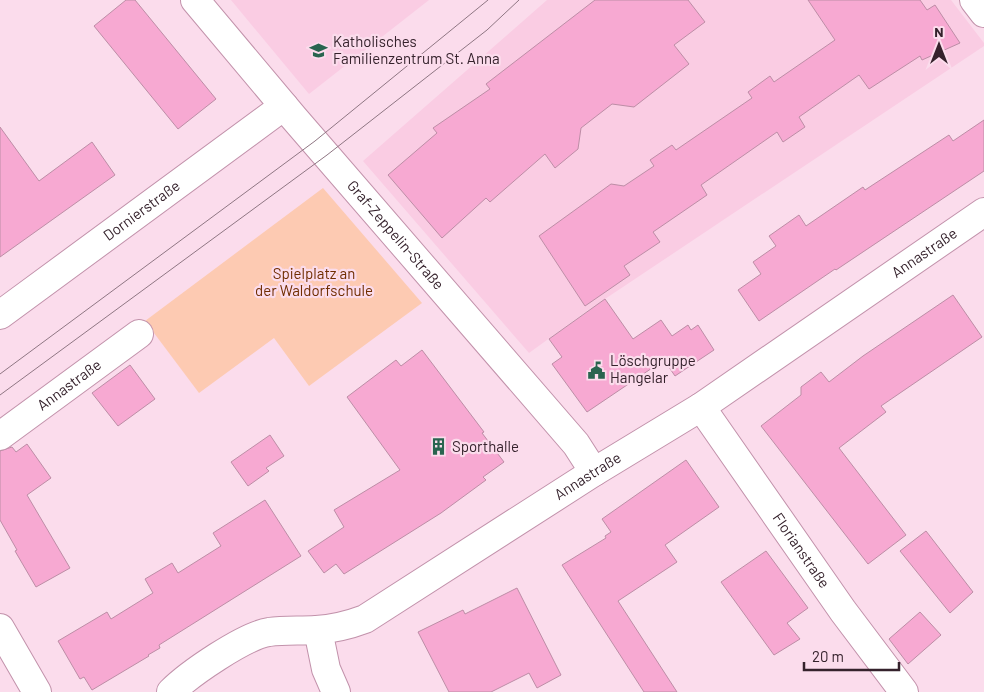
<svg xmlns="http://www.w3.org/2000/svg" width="984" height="692" viewBox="0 0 984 692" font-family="Barlow,sans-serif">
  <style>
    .built { fill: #facce3 }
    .green { fill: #fdcab2 }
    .building { fill: #f7a9d2; stroke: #bd8da6 }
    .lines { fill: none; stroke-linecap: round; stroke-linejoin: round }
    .minor-casing { stroke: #c292ab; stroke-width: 30 }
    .minor { stroke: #fff; stroke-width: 28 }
    .tram { stroke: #8f7683; stroke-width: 1 }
    .labels { text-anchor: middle; stroke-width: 4.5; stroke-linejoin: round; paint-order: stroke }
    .poi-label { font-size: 15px; fill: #35222c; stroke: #fbdcec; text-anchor: start }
    .street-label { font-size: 15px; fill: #35222c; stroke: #fbdcec }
    .park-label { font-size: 15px; fill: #702d00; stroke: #fbdcec }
  </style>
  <rect width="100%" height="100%" fill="#fbdcec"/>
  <g class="built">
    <polygon points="231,0 429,0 309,94"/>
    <polygon points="547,0 951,0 984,43 984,46 587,311 529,353 363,161"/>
  </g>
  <polygon class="green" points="323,188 422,303 309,386 274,338 199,393 145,321"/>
  <g class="building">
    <polygon points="126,0 135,0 216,99 178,129 94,26"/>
    <polygon points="595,0 688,0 705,22 674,45 689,64 634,107 612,104 581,128 578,149 555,168 545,154 490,202 486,198 442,238 388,175 437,133 433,128 490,89 486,84"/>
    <polygon points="808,0 920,0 927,10 935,5 960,43 922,60 920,56 869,89 859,75 799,117 805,127 783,142 777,132 701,185 707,195 653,232 660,242 624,266 630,275 585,306 539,236 611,184 624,186 654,166 650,160 672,145 676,150 752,98 748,92 770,76 774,82 835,40"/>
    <polygon points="984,120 984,171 836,270 835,269 759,321 738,290 761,274 753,262 776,246 769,236 799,215 806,226 863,187 865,190 949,135 953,141"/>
    <polygon points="0,127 39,181 92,142 115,175 0,257"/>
    <polygon points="953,295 982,337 881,406 886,412 839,448 906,535 868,564 761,426 801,395 801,387 821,372 829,382 863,356"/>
    <polygon points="605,299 633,339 661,320 672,336 688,325 691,330 698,325 714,350 675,376 664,360 587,412 552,364 562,357 549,339"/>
    <polygon points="422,350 484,432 482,433 504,462 483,477 486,480 441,513 344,574 336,564 324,573 308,551 344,527 334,510 400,470 347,397 396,360 401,366"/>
    <polygon points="130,365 155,399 118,426 92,393"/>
    <polygon points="270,435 284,456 266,468 269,471 248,486 231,462"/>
    <polygon points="27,444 51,478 27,495 70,568 36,587 15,551 17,550 0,520 0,451 12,447 16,452"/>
    <polygon points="686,460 719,507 665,545 677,562 618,601 677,692 644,692 562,565 606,538 605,536 611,532 602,519"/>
    <polygon points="265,500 301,556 159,645 160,648 148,655 149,656 92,690 84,677 80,679 58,641 107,612 111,619 153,593 145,579 172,563 178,573 221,546 213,533"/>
    <polygon points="926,531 973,592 950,613 900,551"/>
    <polygon points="766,551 808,608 787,623 800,639 774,655 721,582"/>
    <polygon points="517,588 561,675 537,688 529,673 491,692 449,692 418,632 463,610 465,614"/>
    <polygon points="920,612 941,635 908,664 889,639"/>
  </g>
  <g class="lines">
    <defs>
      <g id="minor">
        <path id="s1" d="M 195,0 L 294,118 L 576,444 L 594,472"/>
        <polyline points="974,0 984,13"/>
        <path id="s2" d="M 0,315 L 284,106"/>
        <path id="s3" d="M 701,407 L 843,611 L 904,692"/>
        <path id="s4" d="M 0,436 L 139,334"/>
        <polyline points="0,628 37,692"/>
        <polyline points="318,630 326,669 336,692"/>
        <path id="s5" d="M 171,692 C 189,674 244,636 269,632 C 284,630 300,631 316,630 C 332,629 349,625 365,619 L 594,472 L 701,407 L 984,212"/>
      </g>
    </defs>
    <use href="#minor" class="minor-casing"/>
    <use href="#minor" class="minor"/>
    <g class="tram">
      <polyline points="0,374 315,141 488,0"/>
      <polyline points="0,395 327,155 487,30 519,0"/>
    </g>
  </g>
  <defs>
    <symbol id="school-bare" viewBox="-9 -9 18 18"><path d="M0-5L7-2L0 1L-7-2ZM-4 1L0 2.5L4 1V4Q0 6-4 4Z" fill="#29644f" stroke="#fbdcec" stroke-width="2.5" paint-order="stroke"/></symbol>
    <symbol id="civic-bare" viewBox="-9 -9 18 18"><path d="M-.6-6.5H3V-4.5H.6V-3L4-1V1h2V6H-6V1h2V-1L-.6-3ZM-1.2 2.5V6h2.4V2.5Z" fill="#29644f" stroke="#fbdcec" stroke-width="2.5" paint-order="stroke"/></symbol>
    <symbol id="building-bare" viewBox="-9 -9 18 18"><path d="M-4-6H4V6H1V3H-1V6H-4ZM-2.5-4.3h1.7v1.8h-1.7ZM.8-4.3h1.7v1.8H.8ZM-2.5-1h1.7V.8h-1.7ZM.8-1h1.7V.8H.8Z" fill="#29644f" stroke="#fbdcec" stroke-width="2.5" paint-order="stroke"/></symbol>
  </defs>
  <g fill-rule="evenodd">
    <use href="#school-bare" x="306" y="38" width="25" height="25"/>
    <use href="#civic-bare" x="584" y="358" width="25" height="25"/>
    <use href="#building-bare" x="426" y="434" width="25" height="25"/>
  </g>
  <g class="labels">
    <g class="poi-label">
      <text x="333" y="47">Katholisches<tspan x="333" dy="17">Familienzentrum St. Anna</tspan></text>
      <text x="610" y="366">Löschgruppe<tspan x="610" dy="17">Hangelar</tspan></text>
      <text x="452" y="452">Sporthalle</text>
    </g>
    <g class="street-label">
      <text dy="5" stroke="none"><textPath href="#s2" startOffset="176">Dornierstraße</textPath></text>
      <text dy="5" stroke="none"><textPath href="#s1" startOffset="309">Graf-Zeppelin-Straße</textPath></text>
      <text dy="5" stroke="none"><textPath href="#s5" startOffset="882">Annastraße</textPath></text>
      <text dy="5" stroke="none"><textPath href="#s4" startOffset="86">Annastraße</textPath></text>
      <text dy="5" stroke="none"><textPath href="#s5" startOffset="478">Annastraße</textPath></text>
      <text dy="5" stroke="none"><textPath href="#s3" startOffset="175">Florianstraße</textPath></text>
    </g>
    <g class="park-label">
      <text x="314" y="279">Spielplatz an<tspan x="314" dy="17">der Waldorfschule</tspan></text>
    </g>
  </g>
  <g transform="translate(939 45)" stroke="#fbdcec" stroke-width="4" paint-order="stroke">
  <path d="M0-4L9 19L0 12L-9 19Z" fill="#35222c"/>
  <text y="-8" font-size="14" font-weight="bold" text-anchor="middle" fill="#35222c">N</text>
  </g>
  <path d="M804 662v8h95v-8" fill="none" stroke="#35222c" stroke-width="2.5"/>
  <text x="812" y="662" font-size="15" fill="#35222c" stroke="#fbdcec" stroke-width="4" paint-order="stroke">20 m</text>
</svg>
